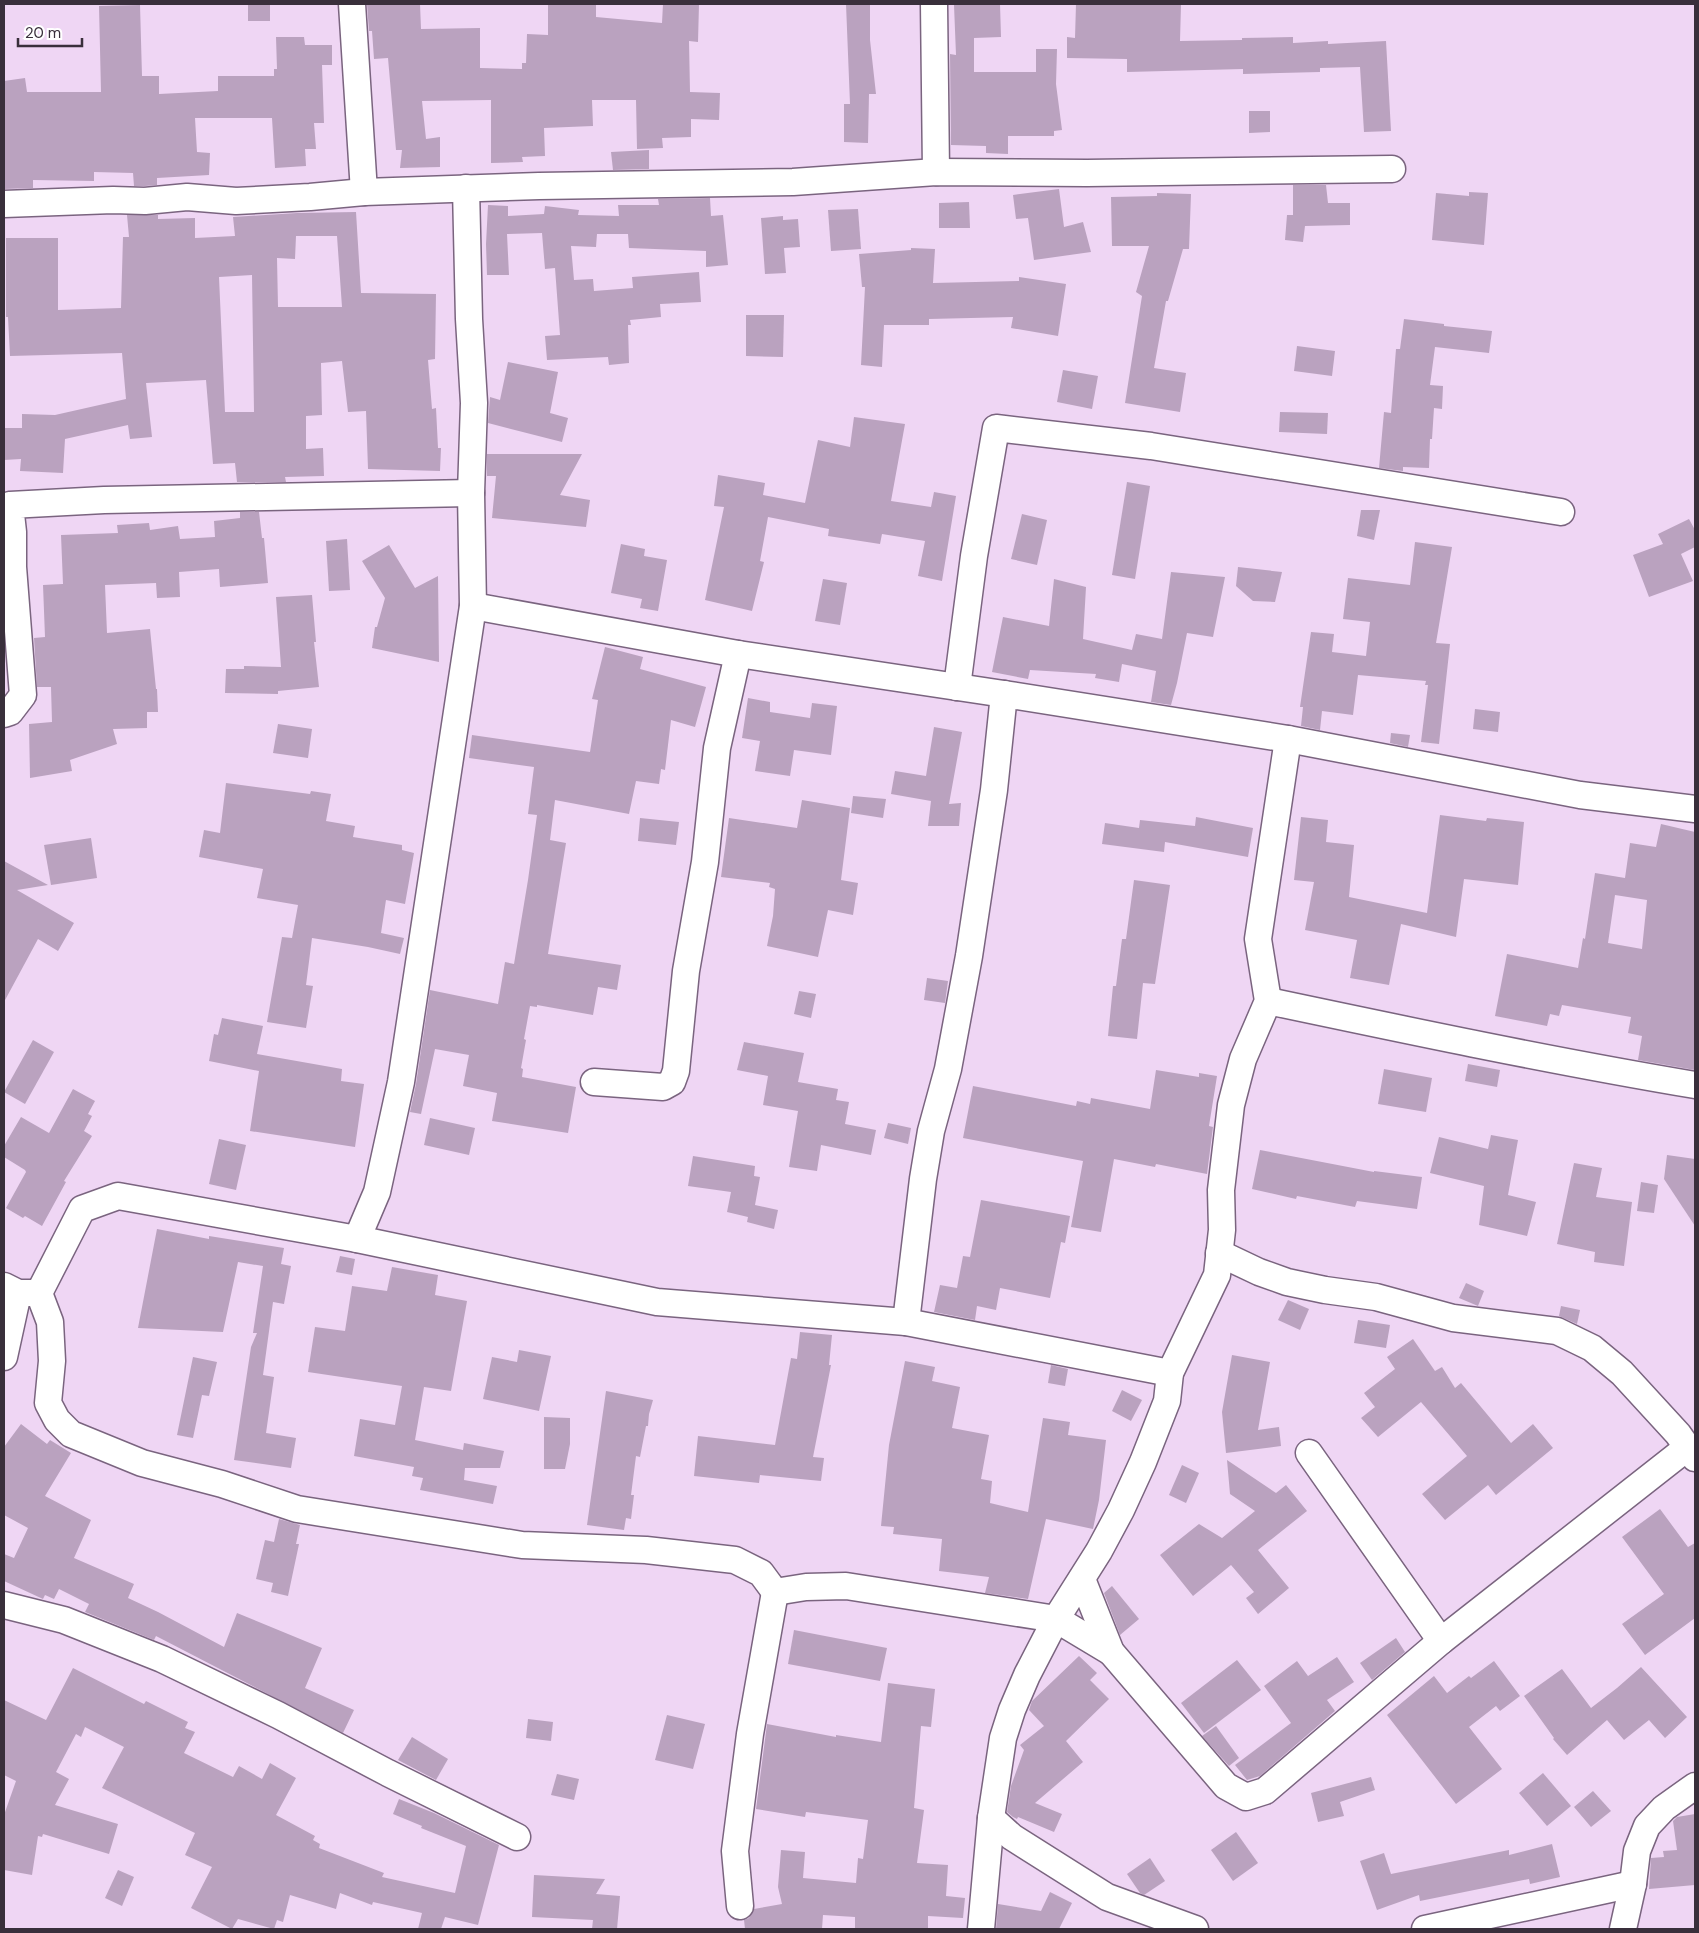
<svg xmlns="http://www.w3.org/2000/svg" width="1699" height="1933" viewBox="0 0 1699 1933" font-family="'DM Sans',sans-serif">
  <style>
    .building { fill: #baa2bf; fill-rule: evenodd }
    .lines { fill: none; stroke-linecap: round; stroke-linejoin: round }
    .minor-casing { stroke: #7a647f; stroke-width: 29 }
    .minor { stroke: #fff; stroke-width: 26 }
  </style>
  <rect width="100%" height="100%" fill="#efd6f4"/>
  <g class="building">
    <rect x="248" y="4" width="22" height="17"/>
    <polygon points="367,4 420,4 421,29 480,28 480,68 522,69 522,63 526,63 527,34 548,35 548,4 596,5 596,17 662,23 663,4 699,4 698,42 689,41 690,92 720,93 719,120 691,119 691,137 662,138 663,148 637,149 636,100 592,100 593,126 544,128 545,156 522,157 523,162 491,163 491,100 422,101 426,139 440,137 440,167 400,168 402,150 396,150 388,58 374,59 372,31 369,31"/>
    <polygon points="846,4 870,4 870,40 876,94 869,94 868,143 844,142 844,104 850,104"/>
    <polygon points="1000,4 1001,37 974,38 974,72 1036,72 1036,49 1057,49 1056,84 1062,130 1054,131 1054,136 1008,136 1008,154 986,153 986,146 951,145 950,54 956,55 954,5"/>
    <polygon points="1076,4 1181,4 1180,41 1242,40 1242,38 1293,37 1293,43 1328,41 1328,44 1386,41 1391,131 1364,132 1360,67 1320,68 1320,72 1243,74 1243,69 1127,72 1127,59 1067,58 1067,37 1075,38"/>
    <polygon points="140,5 142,76 159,76 159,94 218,91 218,76 274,76 274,69 277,69 276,37 304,37 305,45 332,45 332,65 322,65 324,123 314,123 316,149 305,149 306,166 275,168 272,118 195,118 197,152 210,153 209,175 157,178 157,185 145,186 134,186 133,173 94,172 94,181 33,180 33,188 4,189 4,81 25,78 27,92 101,92 99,6"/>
    <polygon points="1249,111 1270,111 1270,132 1249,133"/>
    <polygon points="649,150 649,169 613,170 611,152"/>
    <polygon points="1293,185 1326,185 1328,203 1350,203 1350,225 1305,226 1303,242 1285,240 1287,215 1293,215"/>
    <polygon points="1059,189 1064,227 1083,222 1091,252 1034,260 1028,218 1016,219 1013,195"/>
    <polygon points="1469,192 1488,193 1484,245 1432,240 1436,193 1469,196"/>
    <polygon points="1157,193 1191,194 1189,249 1183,249 1168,301 1166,301 1154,368 1186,373 1180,412 1125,403 1142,296 1136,292 1149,246 1112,246 1111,197 1157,196"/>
    <polygon points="710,198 711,216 723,215 728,265 706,267 706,251 629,248 628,234 597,234 596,247 571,246 574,280 593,279 594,291 633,288 632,277 699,272 701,302 660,304 661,317 630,320 631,325 628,325 629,363 609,365 608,357 547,360 545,336 560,335 555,268 545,269 542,233 507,234 509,275 487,275 486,244 488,205 508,206 508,216 544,214 545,206 579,210 578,215 619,216 618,205 659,205 658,199"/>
    <polygon points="969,202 970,228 939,228 939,203"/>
    <polygon points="858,209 861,249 831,251 828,210"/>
    <path d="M 356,212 L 361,293 L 436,294 L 435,359 L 428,360 L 432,409 L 436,408 L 438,448 L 441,448 L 440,471 L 368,469 L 366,411 L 348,412 L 342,361 L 321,363 L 322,415 L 306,416 L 306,449 L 323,448 L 324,476 L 285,477 L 286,482 L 237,482 L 235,463 L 213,464 L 206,380 L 146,383 L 152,437 L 130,439 L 128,425 L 65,439 L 63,473 L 20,471 L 21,459 L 4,460 L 4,428 L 22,428 L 22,414 L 55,415 L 126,399 L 122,353 L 10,356 L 8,317 L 6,317 L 6,238 L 58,238 L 58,310 L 121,308 L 123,237 L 129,237 L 127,215 L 158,215 L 158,219 L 195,218 L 195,238 L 235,236 L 233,217 L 297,213 ZM 296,236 L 337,236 L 342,307 L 278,307 L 277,258 L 295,259 ZM 252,275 L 254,412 L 225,412 L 219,277 Z"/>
    <polygon points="783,216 783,220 798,219 800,247 784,248 786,273 765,274 761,218"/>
    <polygon points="911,248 935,249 933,283 1019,281 1019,277 1066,284 1058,336 1011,328 1013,317 929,319 929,325 884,325 882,367 861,365 865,287 862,287 859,254 911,250"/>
    <polygon points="746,315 784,315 783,357 746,356"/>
    <polygon points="1404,319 1444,324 1444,326 1492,331 1489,353 1435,347 1430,385 1443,386 1442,409 1434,408 1432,439 1430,439 1429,468 1403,467 1403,471 1379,468 1384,412 1391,413 1396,349 1400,349"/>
    <polygon points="1297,346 1335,351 1332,376 1294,371"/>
    <polygon points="508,362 558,372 550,413 568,418 562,442 488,423 490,397 500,400"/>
    <polygon points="1063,370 1098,376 1092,409 1057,402"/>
    <polygon points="1280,412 1328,413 1327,434 1279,432"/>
    <polygon points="854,417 905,424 891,501 931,507 934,492 956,496 942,581 918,576 925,541 882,534 880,544 828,536 829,529 768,517 760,561 764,562 752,611 705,600 724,507 714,506 718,475 765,483 763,495 805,503 818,440 850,447"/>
    <polygon points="487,454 582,454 560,495 590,500 586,527 492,518 496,476 487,476"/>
    <polygon points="1127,482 1150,486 1135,579 1112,575"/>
    <polygon points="1361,510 1380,510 1374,540 1357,536"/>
    <polygon points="240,512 259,512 262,538 264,538 268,583 220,587 219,569 179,572 180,597 157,598 156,583 105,585 107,633 150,629 156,689 157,689 158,712 147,712 147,728 113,729 117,744 70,760 72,771 30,778 29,724 52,722 51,687 37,687 34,638 45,637 43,585 63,584 61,535 118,533 117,525 149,523 150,530 178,526 180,539 215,537 214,521 240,518"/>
    <polygon points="1022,514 1047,520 1037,565 1011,559"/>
    <polygon points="1689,519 1695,530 1695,547 1681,554 1693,581 1649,597 1633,555 1663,544 1658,534"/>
    <polygon points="347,539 350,590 329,591 326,541"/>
    <polygon points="1415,542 1452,547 1436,643 1450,644 1439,744 1421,742 1428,685 1425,685 1426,681 1358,675 1353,715 1322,711 1320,730 1301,726 1303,707 1300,707 1311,632 1334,634 1332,652 1366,656 1370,622 1343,619 1348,578 1410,585"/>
    <polygon points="621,544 645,549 644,556 667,560 658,611 640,608 642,599 611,593"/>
    <polygon points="389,545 415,588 438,576 439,662 372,648 375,627 377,627 385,598 362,561"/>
    <polygon points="1238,567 1282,572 1275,602 1253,601 1236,586"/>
    <polygon points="1171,572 1225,577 1213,637 1187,633 1177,683 1171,705 1151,702 1156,671 1122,664 1119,682 1095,678 1096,674 1030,670 1028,679 992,672 1003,617 1049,626 1054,579 1086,587 1083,639 1132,650 1136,634 1162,639"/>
    <polygon points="823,579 847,583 840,625 815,621"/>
    <polygon points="312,595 316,642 314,642 319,687 278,691 278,694 225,693 226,669 244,669 244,666 281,667 276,597"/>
    <polygon points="605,647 643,657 640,669 706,687 695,727 671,720 665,770 661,769 659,784 636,781 629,814 555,800 550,840 566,843 548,954 621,965 617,990 598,987 593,1015 537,1005 537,1007 530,1006 524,1039 526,1040 521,1068 523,1069 522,1077 576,1087 568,1133 492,1121 497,1093 463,1086 469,1055 435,1049 421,1114 410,1112 416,1084 430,990 498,1004 505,962 514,964 528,880 537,815 528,814 534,767 469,758 472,735 590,752 598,700 592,699"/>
    <polygon points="748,698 770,702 770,712 810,718 812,703 837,706 831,755 794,750 790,776 755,771 760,741 742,738"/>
    <polygon points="1475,709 1500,712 1498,732 1473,729"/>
    <polygon points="278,724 312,729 308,758 273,753"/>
    <polygon points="934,727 962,732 949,804 961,803 959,826 928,826 931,801 891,794 895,771 926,776"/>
    <polygon points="1391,733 1410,735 1408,747 1390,743"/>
    <polygon points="226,783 310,794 311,791 331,794 326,821 355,826 353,837 402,845 402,850 414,853 405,904 386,900 381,933 404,938 400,954 368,947 312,938 306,985 313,986 306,1028 267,1022 282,937 292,938 298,905 257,898 263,869 199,857 204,830 220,833"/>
    <polygon points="853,796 886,799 883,818 851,813"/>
    <polygon points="802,800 850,808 841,880 858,883 853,915 828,910 818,957 767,946 773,916 775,889 769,887 770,883 721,877 729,818 797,828"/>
    <polygon points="1440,815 1486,821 1487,818 1524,822 1518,885 1464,879 1456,937 1401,924 1389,985 1350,978 1357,940 1305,930 1314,882 1294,880 1301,817 1328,820 1326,842 1354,845 1349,897 1427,913"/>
    <polygon points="1196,817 1253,828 1248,857 1165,842 1164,852 1102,844 1105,823 1139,828 1140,820 1195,826"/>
    <polygon points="640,818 679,822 676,845 638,841"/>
    <path d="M 1661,824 L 1695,832 L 1695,1070 L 1638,1060 L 1642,1036 L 1628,1033 L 1631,1017 L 1562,1005 L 1559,1016 L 1550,1014 L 1547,1026 L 1495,1016 L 1507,954 L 1578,968 L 1583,938 L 1585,939 L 1595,873 L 1625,878 L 1630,843 L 1656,847 ZM 1615,895 L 1647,900 L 1642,949 L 1608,943 Z"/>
    <polygon points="91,838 97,878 51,885 44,845"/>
    <polygon points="4,861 48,885 17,890 74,923 58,951 38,939 4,1002"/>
    <polygon points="1134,880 1170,885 1155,984 1143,983 1137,1039 1108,1036 1113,986 1116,986 1122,939 1126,939"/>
    <polygon points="927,978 948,981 945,1003 924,1000"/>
    <polygon points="799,991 816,994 811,1018 794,1014"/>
    <polygon points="222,1018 263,1026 257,1054 342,1069 341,1081 364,1084 355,1147 250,1131 259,1071 209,1061 214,1034 218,1035"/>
    <polygon points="33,1040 54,1052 25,1104 4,1092"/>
    <polygon points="744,1042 804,1053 798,1082 838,1089 836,1100 849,1102 845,1124 876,1130 871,1155 821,1145 817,1171 789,1167 798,1111 763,1105 768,1076 737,1070"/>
    <polygon points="1468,1064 1500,1070 1497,1087 1465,1081"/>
    <polygon points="1384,1069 1432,1078 1426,1112 1378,1104"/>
    <polygon points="1156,1070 1199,1077 1199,1073 1217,1076 1209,1126 1213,1127 1207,1174 1156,1164 1155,1167 1114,1159 1101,1232 1071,1227 1083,1161 963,1138 973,1086 1076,1106 1077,1101 1090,1104 1091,1098 1150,1109"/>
    <polygon points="73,1089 95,1101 88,1114 92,1116 84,1131 92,1136 64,1181 66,1182 42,1226 25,1216 23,1218 6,1208 26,1172 25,1170 4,1157 4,1146 21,1117 49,1133"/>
    <polygon points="430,1118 475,1128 469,1155 424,1145"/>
    <polygon points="888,1123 911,1128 908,1144 884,1138"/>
    <polygon points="1491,1135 1518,1140 1508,1195 1536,1202 1527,1236 1479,1225 1484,1186 1430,1173 1439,1137 1488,1149"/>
    <polygon points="219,1139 246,1145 236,1190 209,1184"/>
    <polygon points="1260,1150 1374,1172 1374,1171 1422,1177 1417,1209 1357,1201 1355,1207 1297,1196 1296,1199 1252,1189"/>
    <polygon points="1667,1155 1695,1159 1695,1226 1664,1179"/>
    <polygon points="693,1156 755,1166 754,1176 760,1177 755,1205 778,1210 774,1229 747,1222 748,1217 727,1212 731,1192 688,1186"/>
    <polygon points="1574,1163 1602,1168 1596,1197 1632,1202 1624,1266 1594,1262 1595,1252 1557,1244"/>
    <polygon points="1641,1182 1658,1185 1654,1213 1637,1211"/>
    <polygon points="981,1200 1070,1216 1065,1243 1061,1242 1050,1298 1000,1288 996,1310 977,1306 975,1320 934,1312 940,1285 957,1288 963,1256 970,1257"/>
    <polygon points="157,1229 209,1239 209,1236 284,1248 281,1264 291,1266 284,1304 273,1302 263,1375 274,1377 266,1433 296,1438 291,1468 234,1460 251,1347 257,1333 253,1333 263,1266 238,1262 223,1332 138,1328"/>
    <polygon points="340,1256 355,1259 352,1275 336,1272"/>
    <polygon points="392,1267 438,1275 435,1295 467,1301 451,1391 424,1387 415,1440 463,1450 464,1443 504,1451 500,1468 465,1468 464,1480 497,1486 493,1504 420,1490 423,1478 412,1476 414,1467 354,1456 360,1419 395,1425 402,1386 308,1372 315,1327 345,1331 352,1286 387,1291"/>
    <polygon points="1466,1283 1484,1291 1478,1306 1459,1298"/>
    <polygon points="1288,1300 1309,1309 1300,1330 1278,1320"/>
    <polygon points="1561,1306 1580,1310 1577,1324 1559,1316"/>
    <polygon points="1358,1320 1390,1325 1386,1348 1354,1343"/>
    <polygon points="800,1332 832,1335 829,1365 831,1365 813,1457 824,1458 821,1481 760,1475 759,1483 694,1476 698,1436 775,1445 791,1358 797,1359"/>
    <polygon points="1413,1339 1435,1371 1442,1367 1455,1388 1461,1383 1511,1443 1533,1424 1553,1448 1496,1495 1488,1485 1445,1520 1422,1494 1467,1456 1421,1402 1378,1437 1361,1418 1375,1407 1364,1393 1395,1369 1387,1357"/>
    <polygon points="519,1350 551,1356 539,1411 483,1399 492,1357 517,1362"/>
    <polygon points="1232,1355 1270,1362 1258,1430 1279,1427 1281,1446 1226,1453 1222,1412"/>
    <polygon points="193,1357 217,1362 209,1396 202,1395 193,1438 177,1435"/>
    <polygon points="905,1361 935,1367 932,1381 960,1387 952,1428 989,1435 981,1479 992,1481 990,1503 1028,1512 1043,1418 1070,1422 1068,1435 1106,1440 1099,1500 1093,1529 1046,1519 1028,1599 985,1593 989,1577 939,1571 942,1539 893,1534 894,1527 881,1526 889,1445"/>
    <polygon points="1051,1365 1068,1369 1065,1386 1048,1383"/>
    <polygon points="1122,1390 1142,1400 1131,1421 1112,1411"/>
    <polygon points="606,1391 653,1400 649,1414 648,1426 646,1426 640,1457 636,1456 631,1495 634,1495 631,1519 626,1518 624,1530 587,1525"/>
    <polygon points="544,1417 570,1418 570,1444 565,1469 544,1469"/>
    <polygon points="21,1424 47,1444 50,1440 71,1453 45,1496 91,1520 74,1558 134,1584 128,1598 158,1612 224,1647 237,1613 322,1648 305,1688 354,1710 343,1733 156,1636 154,1640 85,1612 89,1604 59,1589 54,1599 45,1595 43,1599 4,1581 4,1554 14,1558 28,1528 4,1515 4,1447"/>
    <polygon points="1227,1460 1276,1493 1286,1485 1307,1511 1258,1550 1289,1588 1258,1614 1246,1598 1254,1592 1231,1565 1193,1596 1160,1555 1199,1524 1222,1538 1255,1511 1230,1494"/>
    <polygon points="1182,1465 1199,1473 1186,1503 1169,1495"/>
    <polygon points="1660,1509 1688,1547 1695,1543 1695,1618 1645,1655 1622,1624 1664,1594 1622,1537"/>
    <polygon points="279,1519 300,1525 296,1544 299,1544 288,1596 271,1592 273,1583 256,1579 265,1540 274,1542"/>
    <polygon points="1112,1586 1139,1619 1120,1635 1104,1593"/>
    <polygon points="794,1630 887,1648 880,1681 788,1664"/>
    <polygon points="1396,1638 1405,1652 1372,1680 1360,1663"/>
    <polygon points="1079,1656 1097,1673 1090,1680 1109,1699 1066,1741 1083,1762 1035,1803 1062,1814 1054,1832 1018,1817 1017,1819 1013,1817 1007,1812 1011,1786 1024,1750 1020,1745 1044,1726 1029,1710 1032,1701"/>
    <polygon points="1337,1657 1354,1682 1327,1700 1335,1711 1260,1776 1247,1780 1235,1765 1291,1723 1264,1686 1297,1661 1308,1676"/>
    <polygon points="1237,1660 1261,1690 1204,1733 1181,1703"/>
    <polygon points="1494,1661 1520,1696 1500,1711 1496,1706 1469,1727 1502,1769 1456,1804 1387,1715 1434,1676 1447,1693 1469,1676 1471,1678"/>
    <polygon points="1641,1667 1687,1717 1665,1738 1649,1720 1624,1740 1607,1720 1567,1755 1553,1739 1554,1738 1524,1696 1562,1669 1591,1708 1617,1688"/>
    <polygon points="73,1668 144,1704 146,1701 188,1722 185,1728 195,1732 184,1753 233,1777 239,1766 262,1779 270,1763 296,1778 276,1815 315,1836 313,1840 320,1844 319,1848 384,1873 382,1877 455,1893 466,1846 421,1828 422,1826 393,1814 399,1799 434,1813 499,1845 478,1925 445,1917 441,1929 418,1929 422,1913 373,1902 372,1905 340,1893 336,1909 290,1895 283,1922 277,1920 274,1929 238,1919 232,1929 191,1908 212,1867 185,1855 195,1833 102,1788 124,1747 85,1727 81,1737 76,1734 56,1772 69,1779 55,1805 118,1824 109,1854 43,1834 42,1837 38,1836 32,1875 4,1870 4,1815 16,1781 4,1775 4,1700 46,1720"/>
    <polygon points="888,1683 935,1689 931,1727 921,1726 914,1808 924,1810 917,1863 948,1865 946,1896 965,1898 963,1918 928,1916 928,1929 855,1929 855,1917 823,1915 822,1929 745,1929 744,1920 749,1918 754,1909 782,1904 778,1887 781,1850 805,1852 803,1878 856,1883 858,1858 863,1859 868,1820 806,1812 805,1817 756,1809 767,1724 836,1737 836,1735 881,1742"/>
    <polygon points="667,1715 705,1724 693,1769 655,1760"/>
    <polygon points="528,1719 553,1722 551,1741 526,1738"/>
    <polygon points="1216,1726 1239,1758 1229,1766 1202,1736"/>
    <polygon points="412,1737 448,1759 436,1780 398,1760"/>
    <polygon points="1543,1773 1571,1806 1547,1826 1519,1793"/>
    <polygon points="557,1774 579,1779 574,1800 551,1795"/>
    <polygon points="1371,1777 1375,1790 1340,1802 1344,1816 1318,1822 1311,1793"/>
    <polygon points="1593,1791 1611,1811 1591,1827 1574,1807"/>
    <polygon points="1695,1814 1695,1885 1649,1889 1651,1858 1664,1857 1663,1851 1677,1850 1673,1821 1677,1817"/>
    <polygon points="1236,1832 1258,1863 1233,1881 1211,1850"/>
    <polygon points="1552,1844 1560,1877 1530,1884 1529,1879 1420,1901 1419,1895 1377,1910 1360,1861 1384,1853 1391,1874 1509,1850 1509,1855"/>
    <polygon points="1150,1858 1165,1881 1144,1895 1140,1893 1127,1874"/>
    <polygon points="118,1870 134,1877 122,1906 105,1898"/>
    <polygon points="534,1875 605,1879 596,1894 620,1896 617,1929 592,1929 593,1920 532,1917"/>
    <polygon points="1050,1892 1072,1903 1059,1929 996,1929 998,1904 1041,1911"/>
  </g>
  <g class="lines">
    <defs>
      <g id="minor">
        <polyline points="352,4 364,192 539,186 793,182 936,172 1087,173 1392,169"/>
        <polyline points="934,4 936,172"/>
        <polyline points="4,204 113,200 145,201 187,197 236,201 310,197 364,192"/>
        <polyline points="473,606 738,654 1004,694 1288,739 1580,795 1695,809"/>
        <polyline points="957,687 974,556 996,428 1151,446 1561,512"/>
        <polyline points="4,714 10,712 23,695 13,567 13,532 10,505 104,500 471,493"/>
        <path d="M 1268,1001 C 1410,1031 1552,1061 1695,1085"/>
        <polyline points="594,1082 663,1087 672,1082 676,1071 686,971 705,862 717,748 738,654"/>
        <polyline points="357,1239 377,1192 401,1082 473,606 471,493 474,403 469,319 466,188"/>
        <polyline points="1219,1253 1259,1272 1287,1282 1325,1290 1376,1297 1453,1318 1557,1331 1592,1348 1622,1373 1678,1434 1695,1458"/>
        <polyline points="4,1286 18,1293 39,1293 50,1322 52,1361 48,1403 57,1420 71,1434 142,1463 222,1484 297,1509 522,1545 646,1550 735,1560 761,1573 775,1592 806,1587 846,1586 1056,1619 1111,1652"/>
        <polyline points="39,1293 82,1209 118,1196 357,1239 657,1302 906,1322 1170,1373"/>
        <polyline points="906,1322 923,1179 931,1131 948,1069 969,956 994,790 1004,694"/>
        <polyline points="4,1357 18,1293"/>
        <polyline points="1309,1453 1441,1641"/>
        <polyline points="1082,1579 1111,1652 1226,1786 1246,1797 1265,1791 1441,1641 1688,1447"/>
        <polyline points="4,1605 64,1620 162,1659 278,1715 388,1773 517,1837"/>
        <polyline points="991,1818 1012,1837 1107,1897 1195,1929"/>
        <polyline points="740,1906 735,1851 750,1734 775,1592"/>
        <polyline points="981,1929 991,1818 1003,1738 1012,1710 1027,1675 1056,1619 1099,1551 1121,1510 1143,1462 1167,1401 1170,1373 1217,1275 1222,1230 1221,1190 1231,1105 1243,1059 1268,1001 1258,939 1288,739"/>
        <polyline points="1425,1929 1633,1884"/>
        <polyline points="1623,1929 1633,1884 1637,1851 1647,1826 1664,1808 1695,1786"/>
      </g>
    </defs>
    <use href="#minor" class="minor-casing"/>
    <use href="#minor" class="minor"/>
  </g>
  <rect width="1699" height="1933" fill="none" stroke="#392f3b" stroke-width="10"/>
  <path d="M18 38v8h64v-8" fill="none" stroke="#392f3b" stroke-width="2.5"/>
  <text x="25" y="38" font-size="15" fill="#392f3b" stroke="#ffffff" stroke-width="4" paint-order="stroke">20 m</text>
</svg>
